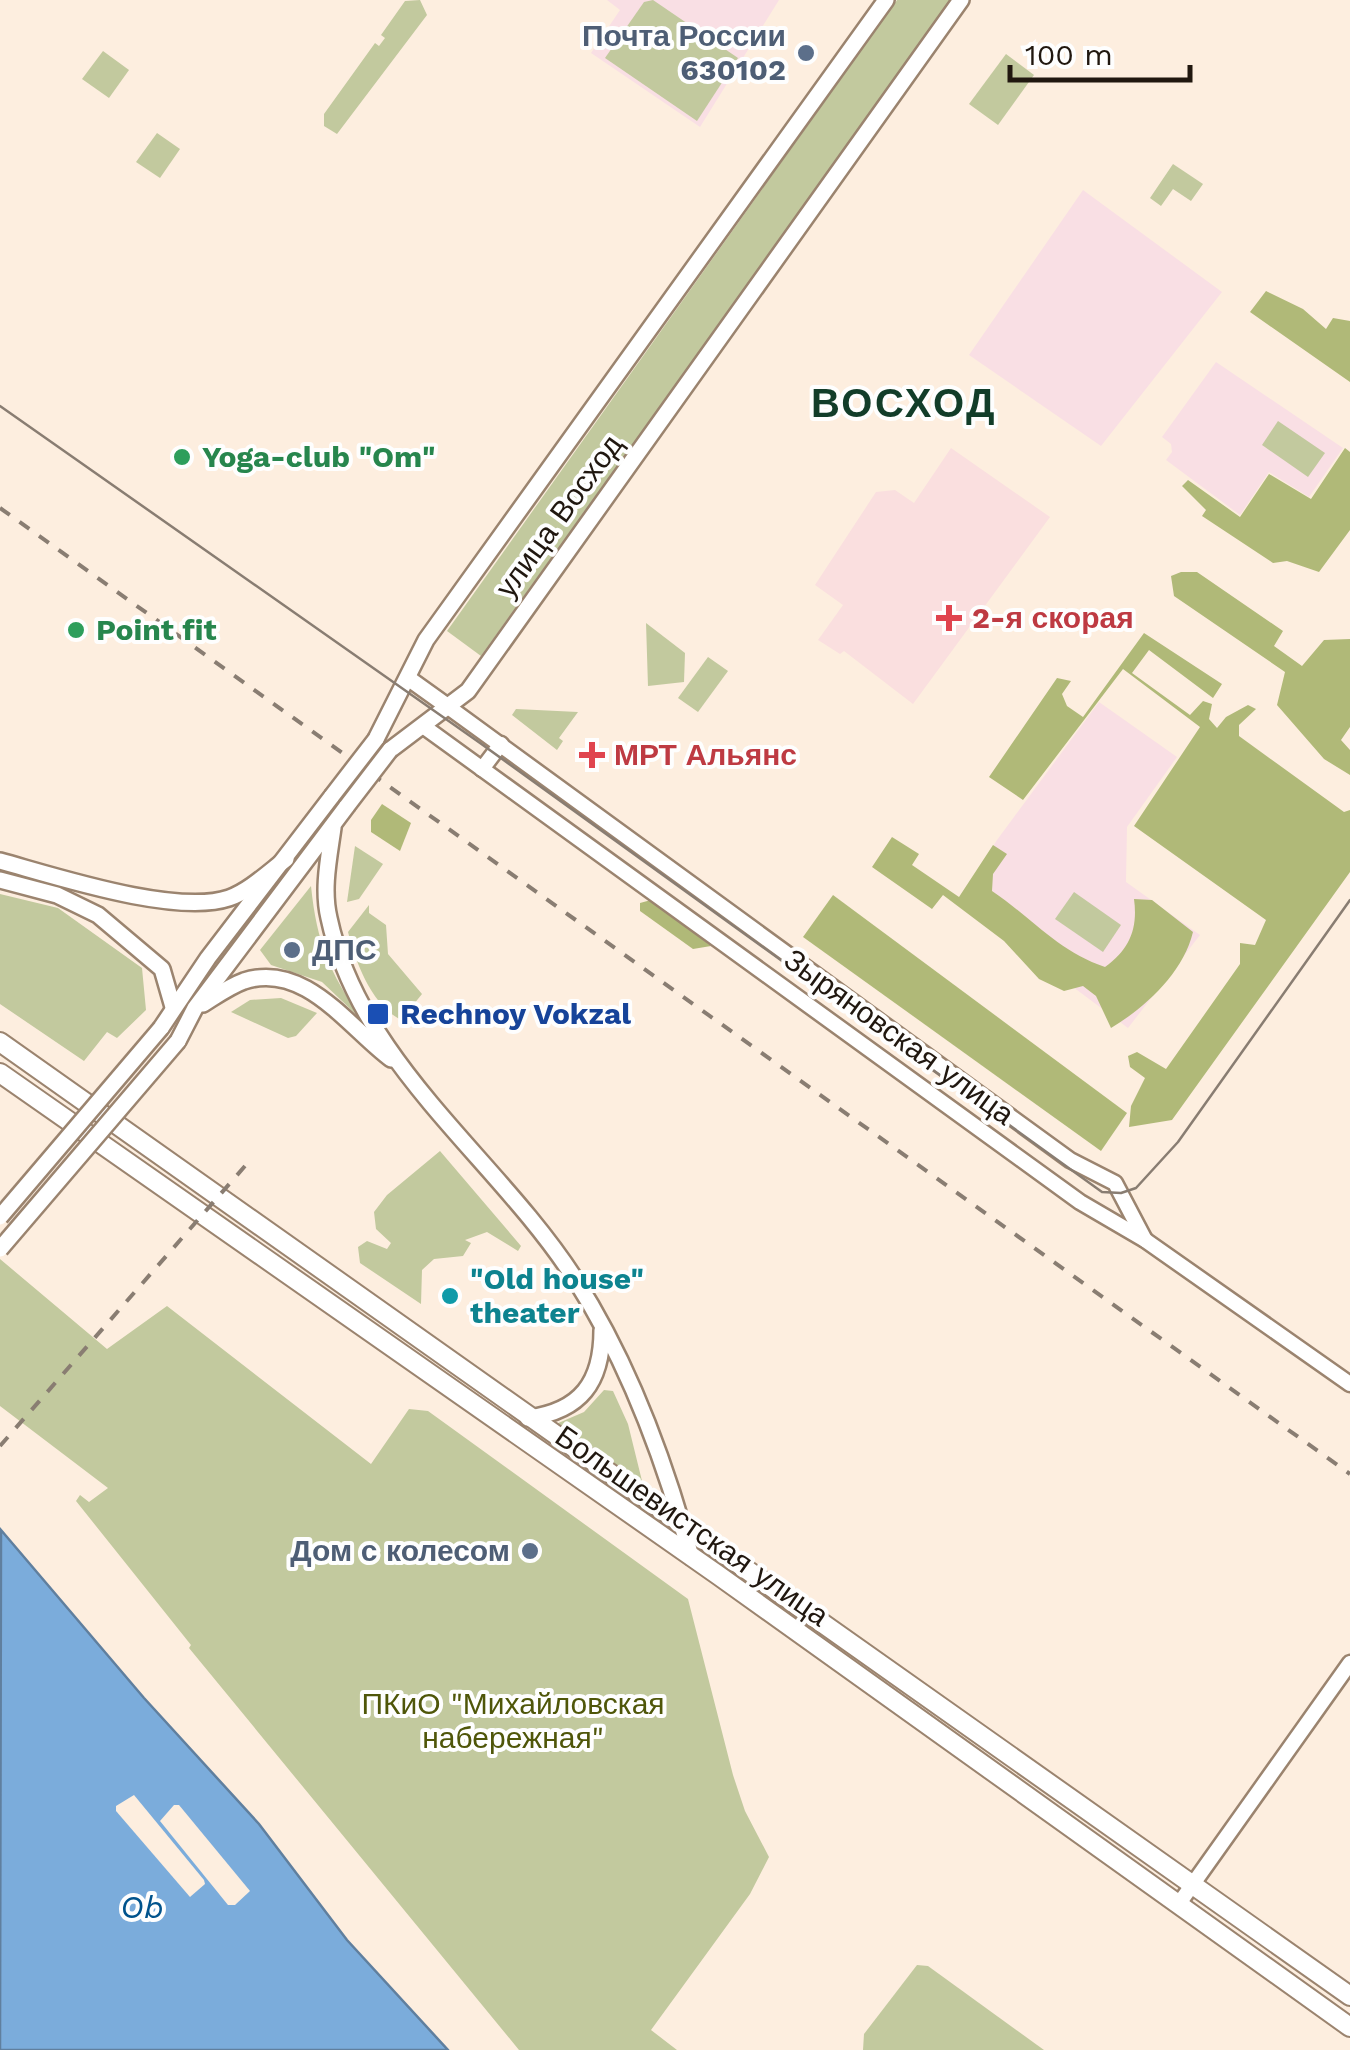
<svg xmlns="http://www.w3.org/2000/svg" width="1350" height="2050" viewBox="0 0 1350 2050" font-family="'Work Sans',sans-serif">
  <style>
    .education { fill: #f9dfe4 }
    .medical { fill: #fadfdf }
    .green { fill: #c2c99e }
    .forest { fill: #b0b978 }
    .water { fill: #7bacdb; stroke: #607f9e; stroke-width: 2.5 }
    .pier { fill: #fdeedf }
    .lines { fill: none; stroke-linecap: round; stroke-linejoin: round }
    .secondary-casing { stroke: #9b846f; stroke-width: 19 }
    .primary-casing { stroke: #9b846f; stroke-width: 20 }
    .trunk-casing { stroke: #9b846f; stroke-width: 22 }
    .secondary { stroke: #fff; stroke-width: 14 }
    .primary { stroke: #fff; stroke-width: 15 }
    .trunk { stroke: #fff; stroke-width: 18 }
    .tram { stroke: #897d72; stroke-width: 2.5 }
    .rail { stroke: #897d72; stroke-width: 4; stroke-dasharray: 12 12; stroke-linecap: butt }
    .primary-bridge-casing { stroke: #9b846f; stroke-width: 20; stroke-linecap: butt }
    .primary-bridge { stroke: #fff; stroke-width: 15 }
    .service-dot { fill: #5c6f8a; stroke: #fefefe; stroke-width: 4 }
    .leisure-dot { fill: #2e9e5b; stroke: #fefefe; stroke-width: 4 }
    .health-dot { fill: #e0444e; stroke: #fefefe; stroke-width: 4 }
    .transit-dot { fill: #1a4fb4; stroke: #fefefe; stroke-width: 4 }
    .culture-dot { fill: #0f9aa8; stroke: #fefefe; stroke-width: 4 }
    .labels { text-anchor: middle; stroke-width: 8; stroke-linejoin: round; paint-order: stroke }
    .service-label { font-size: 30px; font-weight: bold; fill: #4e5e75; stroke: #fefefe; text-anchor: end }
    .leisure-label { font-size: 30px; font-weight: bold; fill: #27864d; stroke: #fefefe; text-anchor: start }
    .street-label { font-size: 30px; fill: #20170f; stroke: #fefefe }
    .health-label { font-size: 30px; font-weight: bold; fill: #be3a42; stroke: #fefefe; text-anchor: start }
    .transit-label { font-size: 30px; font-weight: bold; fill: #164399; stroke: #fefefe; text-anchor: start }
    .culture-label { font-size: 30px; font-weight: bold; fill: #0d838f; stroke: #fefefe; text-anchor: start }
    .park-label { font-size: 30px; fill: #4f5609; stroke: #fefefe }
    .water-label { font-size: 32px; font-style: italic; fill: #00538c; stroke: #fefefe }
    .district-label { font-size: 40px; font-weight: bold; letter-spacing: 2.5px; fill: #123d29; stroke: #fefefe }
  </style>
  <rect width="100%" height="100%" fill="#fdeedf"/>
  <g class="education">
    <polygon points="607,0 779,0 700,127 591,53 620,10"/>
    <polygon points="1083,190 1222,292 1101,446 969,355"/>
    <polygon points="1216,362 1343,448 1309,497 1269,472 1240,515 1166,460 1172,452 1171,444 1162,437"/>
    <polygon points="1099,702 1177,757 1127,827 1126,882 1200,935 1128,1028 959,902 997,840"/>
  </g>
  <polygon class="medical" points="951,448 1050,517 913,704 844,651 840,654 818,640 843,605 815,585 876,492 895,490 914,503"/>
  <g class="green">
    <polygon points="420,0 427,15 337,134 324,126 324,114 375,43 379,46 385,38 381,35 405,1"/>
    <polygon points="653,0 738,58 697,121 605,58 644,2"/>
    <polygon points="897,0 951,0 481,656 447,631"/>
    <polygon points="103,51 129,70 109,98 82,79"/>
    <polygon points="1006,54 1034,75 998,125 969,104"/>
    <polygon points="157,133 180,149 160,178 136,162"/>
    <polygon points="1173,164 1203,184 1191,201 1173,189 1161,206 1150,198"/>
    <polygon points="1278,421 1325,453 1308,477 1262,445"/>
    <polygon points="646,623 685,653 684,682 648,686"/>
    <polygon points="708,657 728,671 698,712 678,698"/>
    <polygon points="516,709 578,712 559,738 563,741 557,750 512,715"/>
    <polygon points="355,846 383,864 359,899 347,902"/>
    <path d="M 311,886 C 317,945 330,972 362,1020 L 322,982 L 271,965 L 260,950 Z"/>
    <polygon points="1074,892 1121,925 1103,952 1055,919"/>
    <polygon points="0,894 58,908 142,968 146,1010 117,1038 107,1032 84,1061 0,1004"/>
    <path d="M 369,905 L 369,913 L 386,925 L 388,954 L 422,994 L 401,1020 C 371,1004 356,963 348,932 Z"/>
    <polygon points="281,998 317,1013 296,1036 288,1038 231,1012 250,1000"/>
    <polygon points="440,1151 521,1246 518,1251 487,1232 465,1240 471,1243 463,1256 434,1259 422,1270 421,1304 360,1263 358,1247 367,1241 387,1249 391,1243 376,1229 374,1212 387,1195"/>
    <polygon points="0,1259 107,1349 167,1306 371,1464 409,1409 428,1411 688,1599 733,1775 745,1811 769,1857 750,1894 651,2030 677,2050 519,2050 189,1648 191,1645 76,1501 80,1495 89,1502 108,1488 0,1406"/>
    <polygon points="604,1390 613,1391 628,1424 643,1485 556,1424 584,1412"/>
    <polygon points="917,1965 928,1966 1044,2050 863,2050 864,2034"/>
  </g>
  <g class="forest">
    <polygon points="1266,291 1303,309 1326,329 1333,318 1350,321 1350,382 1250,312"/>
    <polygon points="1345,448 1350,452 1350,530 1319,572 1287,561 1273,563 1202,516 1206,510 1182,486 1188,480 1240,517 1269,474 1311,499"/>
    <polygon points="1181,572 1197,572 1283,631 1274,646 1302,666 1324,640 1350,639 1350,727 1341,740 1350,750 1350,775 1324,759 1277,705 1285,672 1174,596 1171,576"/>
    <polygon points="1144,633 1222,684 1213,698 1149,650 1132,673 1190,715 1203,701 1212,704 1209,719 1217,728 1226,717 1248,705 1256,709 1239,725 1239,736 1344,812 1350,810 1350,872 1172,1120 1129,1127 1131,1106 1145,1078 1130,1067 1128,1056 1137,1052 1166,1069 1240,964 1240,943 1255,945 1266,920 1134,826 1200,727 1123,669 1023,800 989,777 1057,678 1071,681 1062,694 1067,706 1083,717"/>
    <polygon points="382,804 411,823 400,851 371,832 371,820"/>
    <path d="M 892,837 L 919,854 L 912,865 L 959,897 L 993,845 L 1007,854 L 993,874 L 992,891 C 1032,918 1059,952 1105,967 C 1130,949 1138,928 1134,899 L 1152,900 L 1193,932 C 1183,973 1146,1007 1111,1028 L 1096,996 L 1083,986 L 1064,991 L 1039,979 L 1004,941 L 943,895 L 932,909 L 872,867 Z"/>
    <polygon points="833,895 1127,1113 1101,1151 803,937"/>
    <polygon points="651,900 711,946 693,949 640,911 640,903"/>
  </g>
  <polygon class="water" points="1,1530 144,1698 259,1824 347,1940 448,2050 0,2050"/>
  <g class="pier">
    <polygon points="134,1795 204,1880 205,1884 190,1897 116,1811 116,1806"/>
    <polygon points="174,1805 179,1805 250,1891 235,1905 228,1905 160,1821"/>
  </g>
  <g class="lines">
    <defs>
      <g id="secondary">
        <polyline points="447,706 1070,1160 1115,1183 1145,1240"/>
        <polyline points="423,726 1080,1202 1145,1240 1350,1384"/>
        <polyline points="482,769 501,744"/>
        <polyline points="1178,1905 1350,1663"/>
      </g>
      <g id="primary">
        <polyline points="408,678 447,706"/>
        <polyline points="376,739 426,640 886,0"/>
        <polyline points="390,750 468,691 961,0"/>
        <path d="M 333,828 C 329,857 322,889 329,918 C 360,1064 498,1159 575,1279 C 629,1363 665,1461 691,1557"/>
        <path d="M 0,861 C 55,876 176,916 229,898 C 249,891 269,872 286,859"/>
        <polyline points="0,880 57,895 98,915 162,969 173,1007"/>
        <path d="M 203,1004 C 216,996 230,986 244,981 C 305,961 349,1028 391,1059"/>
        <polyline points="161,1028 208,958 332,796"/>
        <polyline points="178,1041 195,1008 347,806"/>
        <path d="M 528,1418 C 581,1411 602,1382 602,1330"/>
      </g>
      <g id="trunk">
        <polyline points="0,1042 1350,1996"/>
        <polyline points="0,1073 718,1575 1350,2027"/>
      </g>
    </defs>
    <use href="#secondary" class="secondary-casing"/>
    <use href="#primary" class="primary-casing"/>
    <use href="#trunk" class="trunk-casing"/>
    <use href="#secondary" class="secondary"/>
    <use href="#primary" class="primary"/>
    <use href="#trunk" class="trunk"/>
    <polyline class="tram" points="0,406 480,743 1102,1192 1121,1193 1136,1188 1178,1142 1350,900"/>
    <g class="rail">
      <polyline points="0,508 1350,1474"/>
      <polyline points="0,1446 245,1166"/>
    </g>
    <defs>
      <g id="primary-bridge">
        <polyline points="332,796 376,739"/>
        <polyline points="347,806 390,750"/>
        <polyline points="0,1217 161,1028"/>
        <polyline points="0,1249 178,1041"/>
      </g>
    </defs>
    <use href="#primary-bridge" class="primary-bridge-casing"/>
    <use href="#primary-bridge" class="primary-bridge"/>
  </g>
  <g class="service-dot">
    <circle cx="806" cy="53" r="10"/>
    <circle cx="292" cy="950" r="10"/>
    <circle cx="530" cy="1551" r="10"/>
  </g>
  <g class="leisure-dot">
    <circle cx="182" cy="457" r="10"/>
    <circle cx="76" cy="630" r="10"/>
  </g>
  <g class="health-dot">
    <path d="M944 603h10v10h10v10h-10v10h-10v-10h-10v-10h10z"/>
    <path d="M587 740h10v10h10v10h-10v10h-10v-10h-10v-10h10z"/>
  </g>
  <rect class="transit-dot" x="366" y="1002" width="24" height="24" rx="5"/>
  <circle class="culture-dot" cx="450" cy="1296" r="10"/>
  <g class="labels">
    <g class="service-label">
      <text x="786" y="46">Почта России<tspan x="786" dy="34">630102</tspan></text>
      <text x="312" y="960" text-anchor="start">ДПС</text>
      <text x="510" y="1561">Дом с колесом</text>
    </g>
    <g class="leisure-label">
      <text x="202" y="467">Yoga-club "Om"</text>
      <text x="96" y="640">Point fit</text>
    </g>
    <g class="street-label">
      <text transform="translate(559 516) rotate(-54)" y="10">улица Восход</text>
      <text transform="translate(899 1037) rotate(36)" y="10">Зыряновская улица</text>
      <text transform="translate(692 1526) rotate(35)" y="10">Большевистская улица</text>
    </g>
    <g class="health-label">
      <text x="972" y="628">2-я скорая</text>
      <text x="614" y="765">МРТ Альянс</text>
    </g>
    <g class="transit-label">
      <text x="400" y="1024">Rechnoy Vokzal</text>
    </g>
    <g class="culture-label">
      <text x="470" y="1289">"Old house"<tspan x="470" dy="34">theater</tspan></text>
    </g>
    <g class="park-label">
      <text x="513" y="1714">ПКиО "Михайловская<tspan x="513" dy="34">набережная"</tspan></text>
    </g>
    <g class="water-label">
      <text x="142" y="1918">Ob</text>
    </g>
    <g class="district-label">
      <text x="904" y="417">ВОСХОД</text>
    </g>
  </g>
  <path d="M1010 65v15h180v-15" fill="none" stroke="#20170f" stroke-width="5"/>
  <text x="1025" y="65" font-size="30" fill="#20170f" stroke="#fefefe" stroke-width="8" paint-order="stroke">100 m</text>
</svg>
